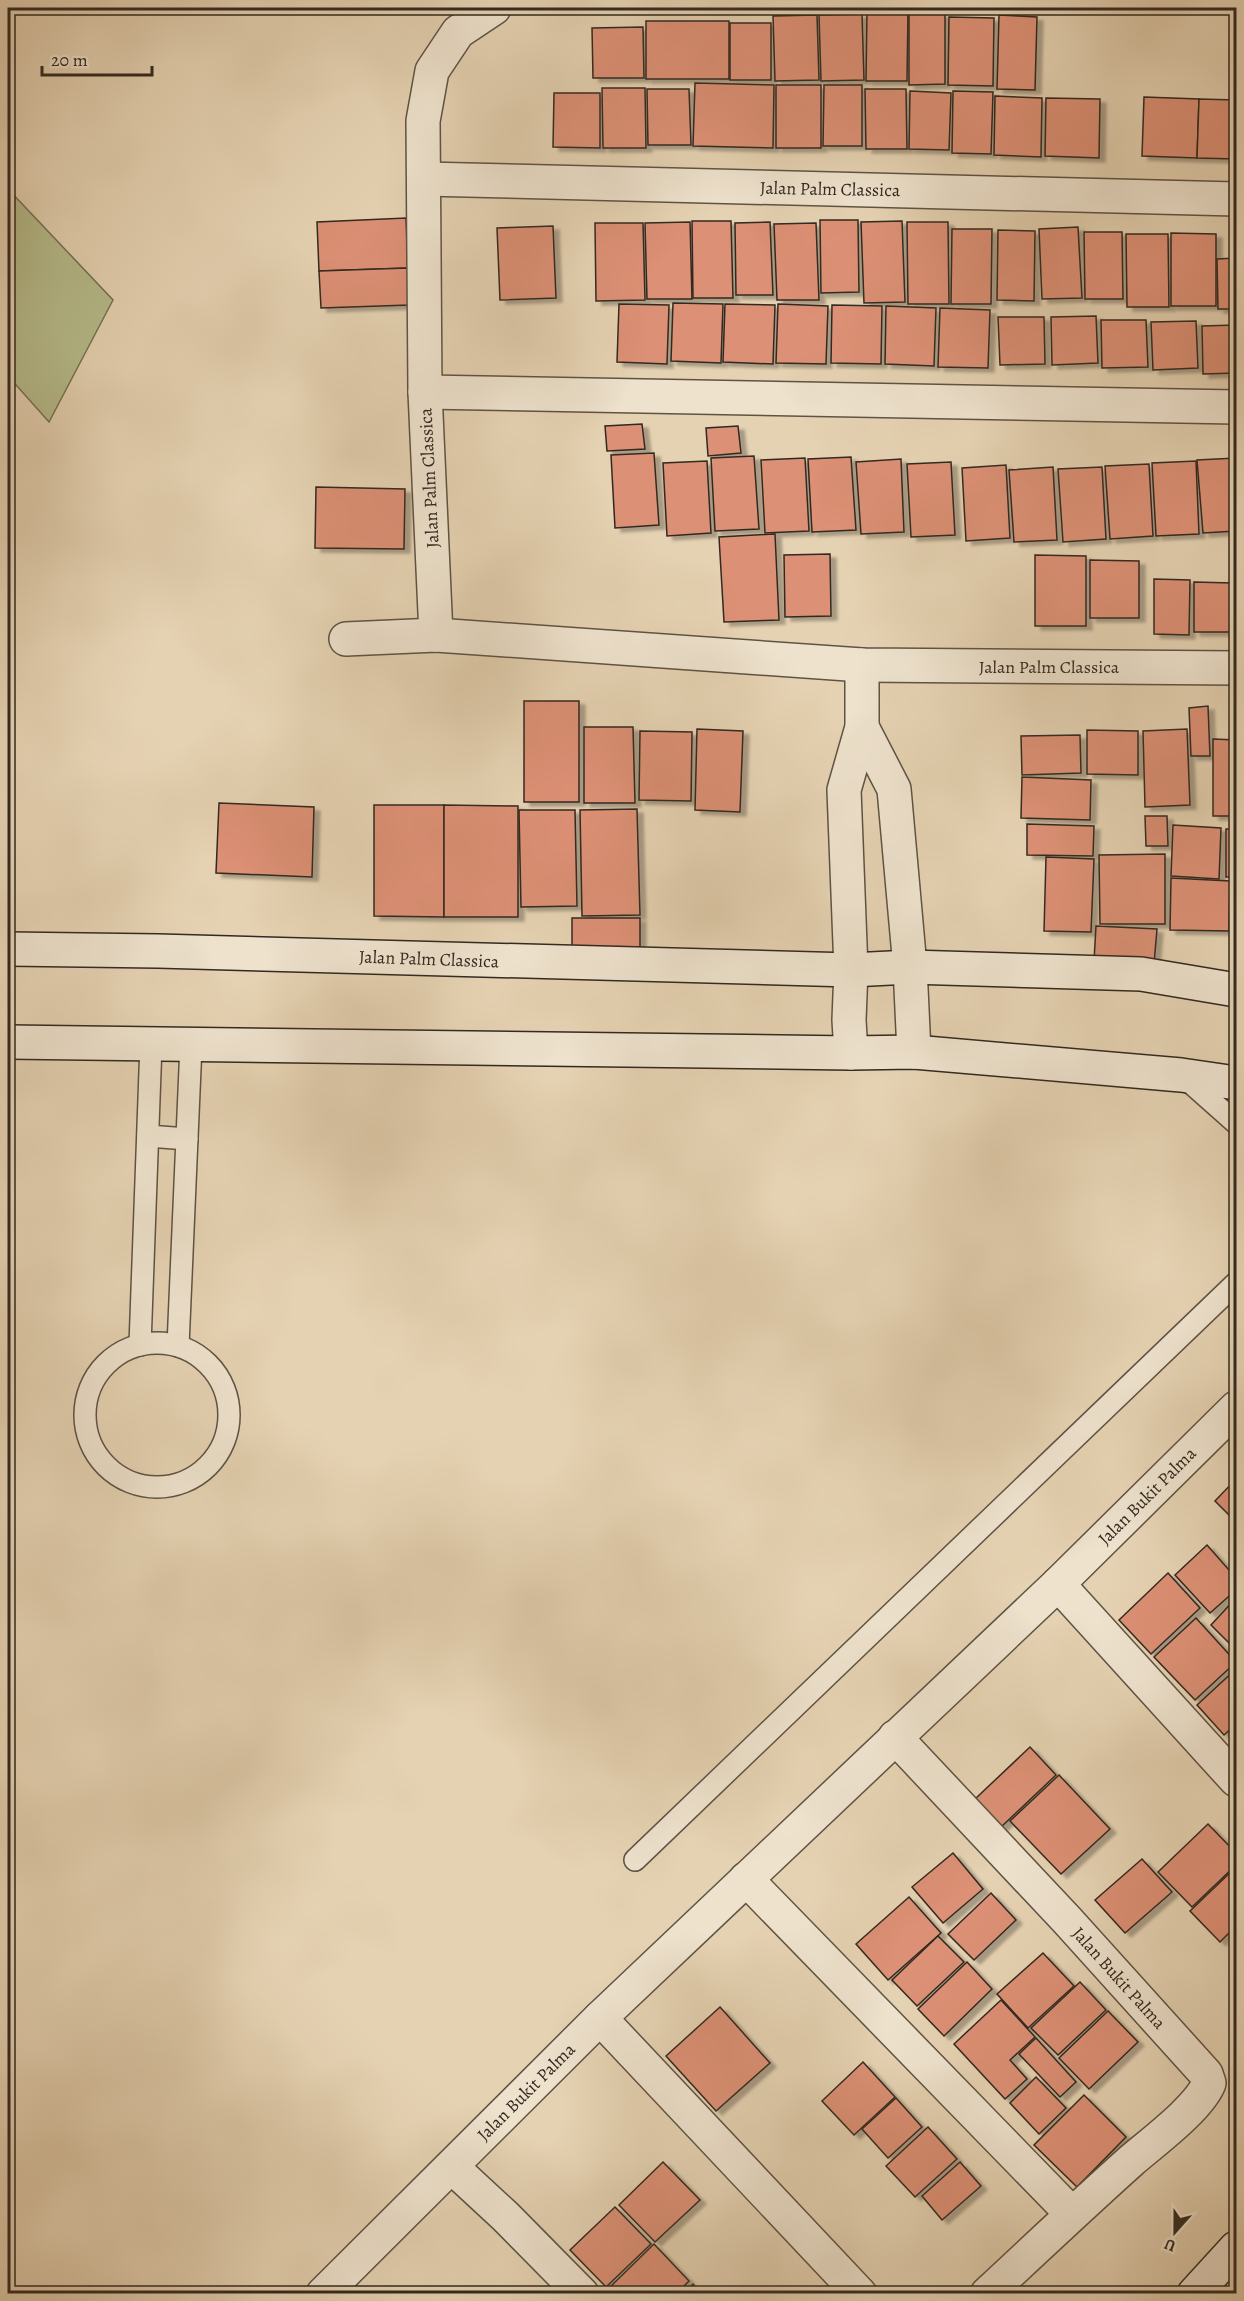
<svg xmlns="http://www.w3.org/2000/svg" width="1244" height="2301" viewBox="0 0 1244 2301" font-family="Alegreya,serif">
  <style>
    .green { fill: #b6bb8b; stroke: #747256; stroke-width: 1.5 }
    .building { fill: #dc9074; stroke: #322920; stroke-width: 1.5; filter: url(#shadow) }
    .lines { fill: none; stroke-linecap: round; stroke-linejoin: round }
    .lane-casing { stroke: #5f5344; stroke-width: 24 }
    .street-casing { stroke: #5f5344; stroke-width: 36 }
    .secondary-casing { stroke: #322920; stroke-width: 36 }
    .lane { stroke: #eee2cd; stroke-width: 21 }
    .street { stroke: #eee2cd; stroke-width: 33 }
    .secondary { stroke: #eee2cd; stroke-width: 33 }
    .labels { text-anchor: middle; stroke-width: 6; stroke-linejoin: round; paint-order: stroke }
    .street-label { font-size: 18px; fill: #322920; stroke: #eee2cd }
  </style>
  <defs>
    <filter id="shadow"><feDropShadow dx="6" dy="4" stdDeviation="1.5" flood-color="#0004"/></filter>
  </defs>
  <rect width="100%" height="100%" fill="#e5d2b2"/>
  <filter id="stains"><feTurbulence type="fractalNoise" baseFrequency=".00333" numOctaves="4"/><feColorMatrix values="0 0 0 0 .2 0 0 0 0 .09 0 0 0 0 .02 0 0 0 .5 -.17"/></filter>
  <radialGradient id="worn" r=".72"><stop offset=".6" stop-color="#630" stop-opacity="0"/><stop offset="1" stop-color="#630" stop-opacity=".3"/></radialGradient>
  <polygon class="green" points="8,189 113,300 49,422 8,376"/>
  <g class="building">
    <polygon points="867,10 908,10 907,81 866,81"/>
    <polygon points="909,13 945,14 945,84 909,85"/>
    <polygon points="862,14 864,80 821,81 819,15"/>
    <polygon points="817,15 819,80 775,81 773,16"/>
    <polygon points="999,15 1037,17 1035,90 997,89"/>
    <polygon points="949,17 994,18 993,86 948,85"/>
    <rect x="646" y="21" width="83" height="58"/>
    <rect x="730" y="23" width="41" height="57"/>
    <polygon points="643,27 644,78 593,78 592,28"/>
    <polygon points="695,83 774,85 773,148 693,146"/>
    <rect x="776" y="85" width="45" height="63"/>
    <polygon points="824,85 862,85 862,146 823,146"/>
    <polygon points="602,88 645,88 646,148 603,148"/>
    <polygon points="647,89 689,89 691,145 648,145"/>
    <polygon points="865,89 906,89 907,149 866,149"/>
    <polygon points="910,91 951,93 949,150 909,149"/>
    <polygon points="953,91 993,92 991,154 952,153"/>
    <polygon points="554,93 600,93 600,148 553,147"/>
    <polygon points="995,96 1042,98 1041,157 994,155"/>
    <polygon points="1144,97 1199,99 1197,158 1142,156"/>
    <polygon points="1046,98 1100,99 1099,158 1045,156"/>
    <polygon points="1199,99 1236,100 1236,159 1197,158"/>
    <polygon points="406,218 408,268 319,271 317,222"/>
    <polygon points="820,220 858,220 859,292 821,293"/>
    <polygon points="692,221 731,221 733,298 693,298"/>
    <polygon points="902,221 905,302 864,303 861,222"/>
    <polygon points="690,222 692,299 647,299 645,223"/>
    <polygon points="770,222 773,295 736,295 735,223"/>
    <polygon points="907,222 948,222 949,304 908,304"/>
    <polygon points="595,223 643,223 645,300 596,301"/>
    <polygon points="816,223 819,300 777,300 774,224"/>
    <polygon points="553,226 556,298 500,300 497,228"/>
    <polygon points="1078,227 1082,298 1042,299 1039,229"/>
    <polygon points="952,229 992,229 991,304 951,304"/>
    <rect x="1230" y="229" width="6" height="24"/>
    <polygon points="998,230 1035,231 1034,301 997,300"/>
    <polygon points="1084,232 1122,232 1123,299 1085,299"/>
    <polygon points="1171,233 1216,234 1216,306 1171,306"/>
    <polygon points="1126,234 1168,234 1169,307 1127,307"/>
    <polygon points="1236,258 1236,309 1218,309 1217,259"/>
    <polygon points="408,268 409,305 321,308 319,271"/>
    <polygon points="673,303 723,304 721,363 671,361"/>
    <polygon points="619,304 669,305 667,364 617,362"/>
    <polygon points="725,304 775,305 773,364 723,362"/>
    <polygon points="778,304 828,306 826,364 776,363"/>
    <polygon points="832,305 882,306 881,364 831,363"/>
    <polygon points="886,306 936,308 934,366 885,364"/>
    <polygon points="940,308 990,310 988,368 938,367"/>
    <polygon points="1096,316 1098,363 1052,365 1051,317"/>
    <polygon points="998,317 1044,317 1045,364 1000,365"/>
    <polygon points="1101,320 1146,320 1148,367 1102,368"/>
    <polygon points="1196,321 1198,368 1153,370 1151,322"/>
    <polygon points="1236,325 1236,373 1203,374 1202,326"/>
    <polygon points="642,424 645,449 607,451 605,426"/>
    <polygon points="738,426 741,453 708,456 706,428"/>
    <polygon points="654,453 659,525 615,528 611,455"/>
    <polygon points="754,456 759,529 715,531 711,458"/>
    <polygon points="851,457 856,530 812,532 808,459"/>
    <polygon points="805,458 809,531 765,533 761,460"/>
    <polygon points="1236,458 1236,531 1203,533 1197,460"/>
    <polygon points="901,459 904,532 861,534 856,462"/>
    <polygon points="707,461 711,533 667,536 663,463"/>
    <polygon points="1196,461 1199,534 1156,536 1152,463"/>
    <polygon points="951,462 955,535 911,537 907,464"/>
    <polygon points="1149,464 1153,536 1110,539 1105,466"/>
    <polygon points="1006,465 1010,538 966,541 962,468"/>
    <polygon points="1053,467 1057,540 1014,542 1009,470"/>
    <polygon points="1102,467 1106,539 1063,542 1058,469"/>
    <polygon points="316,487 405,489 404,549 315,548"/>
    <polygon points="775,534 779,620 724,622 719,537"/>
    <polygon points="830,554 831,616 785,617 784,555"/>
    <polygon points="1035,555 1086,556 1086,626 1035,626"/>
    <polygon points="1090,560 1139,561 1139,618 1090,618"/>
    <polygon points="1154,579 1190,580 1189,635 1154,634"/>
    <polygon points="1194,582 1232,583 1232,632 1194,632"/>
    <rect x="524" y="701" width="55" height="101"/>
    <polygon points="1208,706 1210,756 1191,756 1189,708"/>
    <polygon points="584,727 633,727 635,803 584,803"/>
    <polygon points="697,729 743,731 740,812 695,810"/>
    <polygon points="1187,729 1190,805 1145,807 1143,731"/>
    <polygon points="1087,730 1138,731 1138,775 1087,774"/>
    <polygon points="640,731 692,732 691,801 639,800"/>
    <polygon points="1080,735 1081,773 1022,775 1021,736"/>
    <polygon points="1213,739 1236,740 1236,816 1213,816"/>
    <polygon points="1022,777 1091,780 1090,820 1021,818"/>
    <polygon points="219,803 314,807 312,877 216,873"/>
    <polygon points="374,805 444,805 444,917 374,916"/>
    <polygon points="444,805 518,806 518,917 444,917"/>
    <polygon points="637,809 640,915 582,916 580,810"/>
    <polygon points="519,810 575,810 577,906 521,907"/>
    <polygon points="1145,816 1167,816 1168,846 1146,846"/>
    <polygon points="1027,824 1094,826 1093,856 1027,855"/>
    <polygon points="1173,825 1221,828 1219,879 1171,876"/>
    <rect x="1226" y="829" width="10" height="48"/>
    <polygon points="1165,854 1165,924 1100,924 1099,855"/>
    <polygon points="1046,857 1094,859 1091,932 1044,931"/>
    <polygon points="1171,878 1230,881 1229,931 1170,930"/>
    <polygon points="1235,888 1236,888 1236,944 1234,944"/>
    <polygon points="572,918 640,918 640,948 572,949"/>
    <polygon points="1096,926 1157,929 1154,964 1094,961"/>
    <polygon points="1236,1479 1236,1522 1215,1501"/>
    <polygon points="1207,1545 1236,1578 1236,1590 1210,1613 1175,1575"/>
    <polygon points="1168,1573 1200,1608 1151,1654 1119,1620"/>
    <polygon points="1236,1598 1236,1650 1211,1625"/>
    <polygon points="1196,1618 1236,1662 1195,1700 1154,1657"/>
    <polygon points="1236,1669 1236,1724 1224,1735 1197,1705"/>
    <polygon points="1030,1747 1056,1775 1001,1827 974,1800"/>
    <polygon points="1059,1775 1110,1829 1061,1874 1010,1821"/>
    <polygon points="1208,1824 1236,1853 1236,1865 1192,1907 1158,1872"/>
    <polygon points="953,1853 983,1889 943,1923 912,1887"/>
    <polygon points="1142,1859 1172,1892 1125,1933 1095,1900"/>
    <polygon points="1236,1867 1236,1926 1220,1942 1190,1911"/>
    <polygon points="991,1893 1016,1920 974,1960 948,1934"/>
    <polygon points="909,1897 941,1933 888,1980 856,1944"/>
    <polygon points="938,1936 964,1962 917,2006 892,1980"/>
    <polygon points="1043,1953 1074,1986 1028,2028 997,1994"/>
    <polygon points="967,1962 992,1989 944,2036 918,2009"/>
    <polygon points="1080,1982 1106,2010 1058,2055 1031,2028"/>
    <polygon points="1001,2000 1035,2037 1010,2060 1027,2079 1005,2099 954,2044"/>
    <polygon points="720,2007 770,2063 716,2111 666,2056"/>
    <polygon points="1108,2011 1138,2042 1089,2089 1059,2058"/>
    <polygon points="1036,2038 1076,2082 1060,2097 1019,2054"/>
    <polygon points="863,2062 895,2097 854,2135 822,2101"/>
    <polygon points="1036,2077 1066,2108 1039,2134 1010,2103"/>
    <polygon points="1084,2095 1126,2137 1077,2187 1034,2145"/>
    <polygon points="896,2098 922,2127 888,2158 862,2129"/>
    <polygon points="928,2127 957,2159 915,2197 886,2166"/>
    <polygon points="663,2162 700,2200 655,2242 619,2205"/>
    <polygon points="960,2162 981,2186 942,2220 922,2196"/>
    <polygon points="615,2207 651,2244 606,2287 570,2250"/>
    <polygon points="654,2244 689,2281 676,2294 616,2294 610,2287"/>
    <polygon points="693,2284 702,2294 683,2294"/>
  </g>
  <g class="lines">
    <defs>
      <g id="lane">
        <polyline points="1183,1076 1236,1123"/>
        <polyline points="148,1136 187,1139"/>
        <circle cx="157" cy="1415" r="72"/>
        <polyline points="140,1345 151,1044"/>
        <polyline points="178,1346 191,1045"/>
        <polyline points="635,1860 1236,1283"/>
      </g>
      <g id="street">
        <polyline points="424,179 1236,199"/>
        <polyline points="425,392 1236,407"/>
        <polyline points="436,635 425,392 423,121 432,71 458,32 494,8"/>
        <polyline points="346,639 436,635 862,665 1236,668"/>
        <polyline points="862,727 894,789 910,967 914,1052"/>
        <polyline points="851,1053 849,1020 851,970 844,790 862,727 862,665"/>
        <polyline points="1058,1584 1236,1780"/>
        <path d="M 895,1737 L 1067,1920 L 1206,2074 L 1209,2083 C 1199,2108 1153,2142 1132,2160 C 1083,2204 1035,2249 987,2294"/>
        <polyline points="746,1879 1072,2214"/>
        <polyline points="600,2018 860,2294"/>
        <polyline points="452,2167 506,2217 582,2294"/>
        <polyline points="323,2294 600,2018 1058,1584 1236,1408"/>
      </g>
      <g id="secondary">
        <polyline points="8,949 158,951 851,970 910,967 1141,974 1236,990"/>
        <polyline points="8,1042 851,1053 914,1052 1181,1075 1236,1083"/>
        <polyline points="1194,2294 1236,2248"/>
      </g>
    </defs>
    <use href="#lane" class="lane-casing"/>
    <use href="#street" class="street-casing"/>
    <use href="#secondary" class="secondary-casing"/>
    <use href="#lane" class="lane"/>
    <use href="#street" class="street"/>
    <use href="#secondary" class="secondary"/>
  </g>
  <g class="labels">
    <g class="street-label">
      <text transform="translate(830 189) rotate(1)" y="6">Jalan Palm Classica</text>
      <text transform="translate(429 478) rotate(-93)" y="6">Jalan Palm Classica</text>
      <text x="1049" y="673">Jalan Palm Classica</text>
      <text transform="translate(429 959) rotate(2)" y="6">Jalan Palm Classica</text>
      <text transform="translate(1147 1496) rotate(-45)" y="6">Jalan Bukit Palma</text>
      <text transform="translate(1119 1978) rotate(48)" y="6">Jalan Bukit Palma</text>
      <text transform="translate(526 2092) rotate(-45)" y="6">Jalan Bukit Palma</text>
    </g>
  </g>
  <rect width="1244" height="2301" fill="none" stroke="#e5d2b2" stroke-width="30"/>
  <rect x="9" y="9" width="1226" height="2283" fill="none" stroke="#322920" stroke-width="3"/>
  <rect x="15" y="15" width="1214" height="2271" fill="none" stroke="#322920" stroke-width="1.5"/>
  <g transform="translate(1175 2232) rotate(201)" stroke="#eee2cd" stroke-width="4.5" paint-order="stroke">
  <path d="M0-4.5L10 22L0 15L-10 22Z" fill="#322920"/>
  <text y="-9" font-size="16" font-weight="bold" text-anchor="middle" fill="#322920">U</text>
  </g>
  <path d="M42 66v9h110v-9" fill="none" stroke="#322920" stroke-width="3"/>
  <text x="51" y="66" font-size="18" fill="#322920" stroke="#eee2cd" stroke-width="4.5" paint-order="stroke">20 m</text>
  <rect width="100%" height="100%" filter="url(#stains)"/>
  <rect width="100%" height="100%" fill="url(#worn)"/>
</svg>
